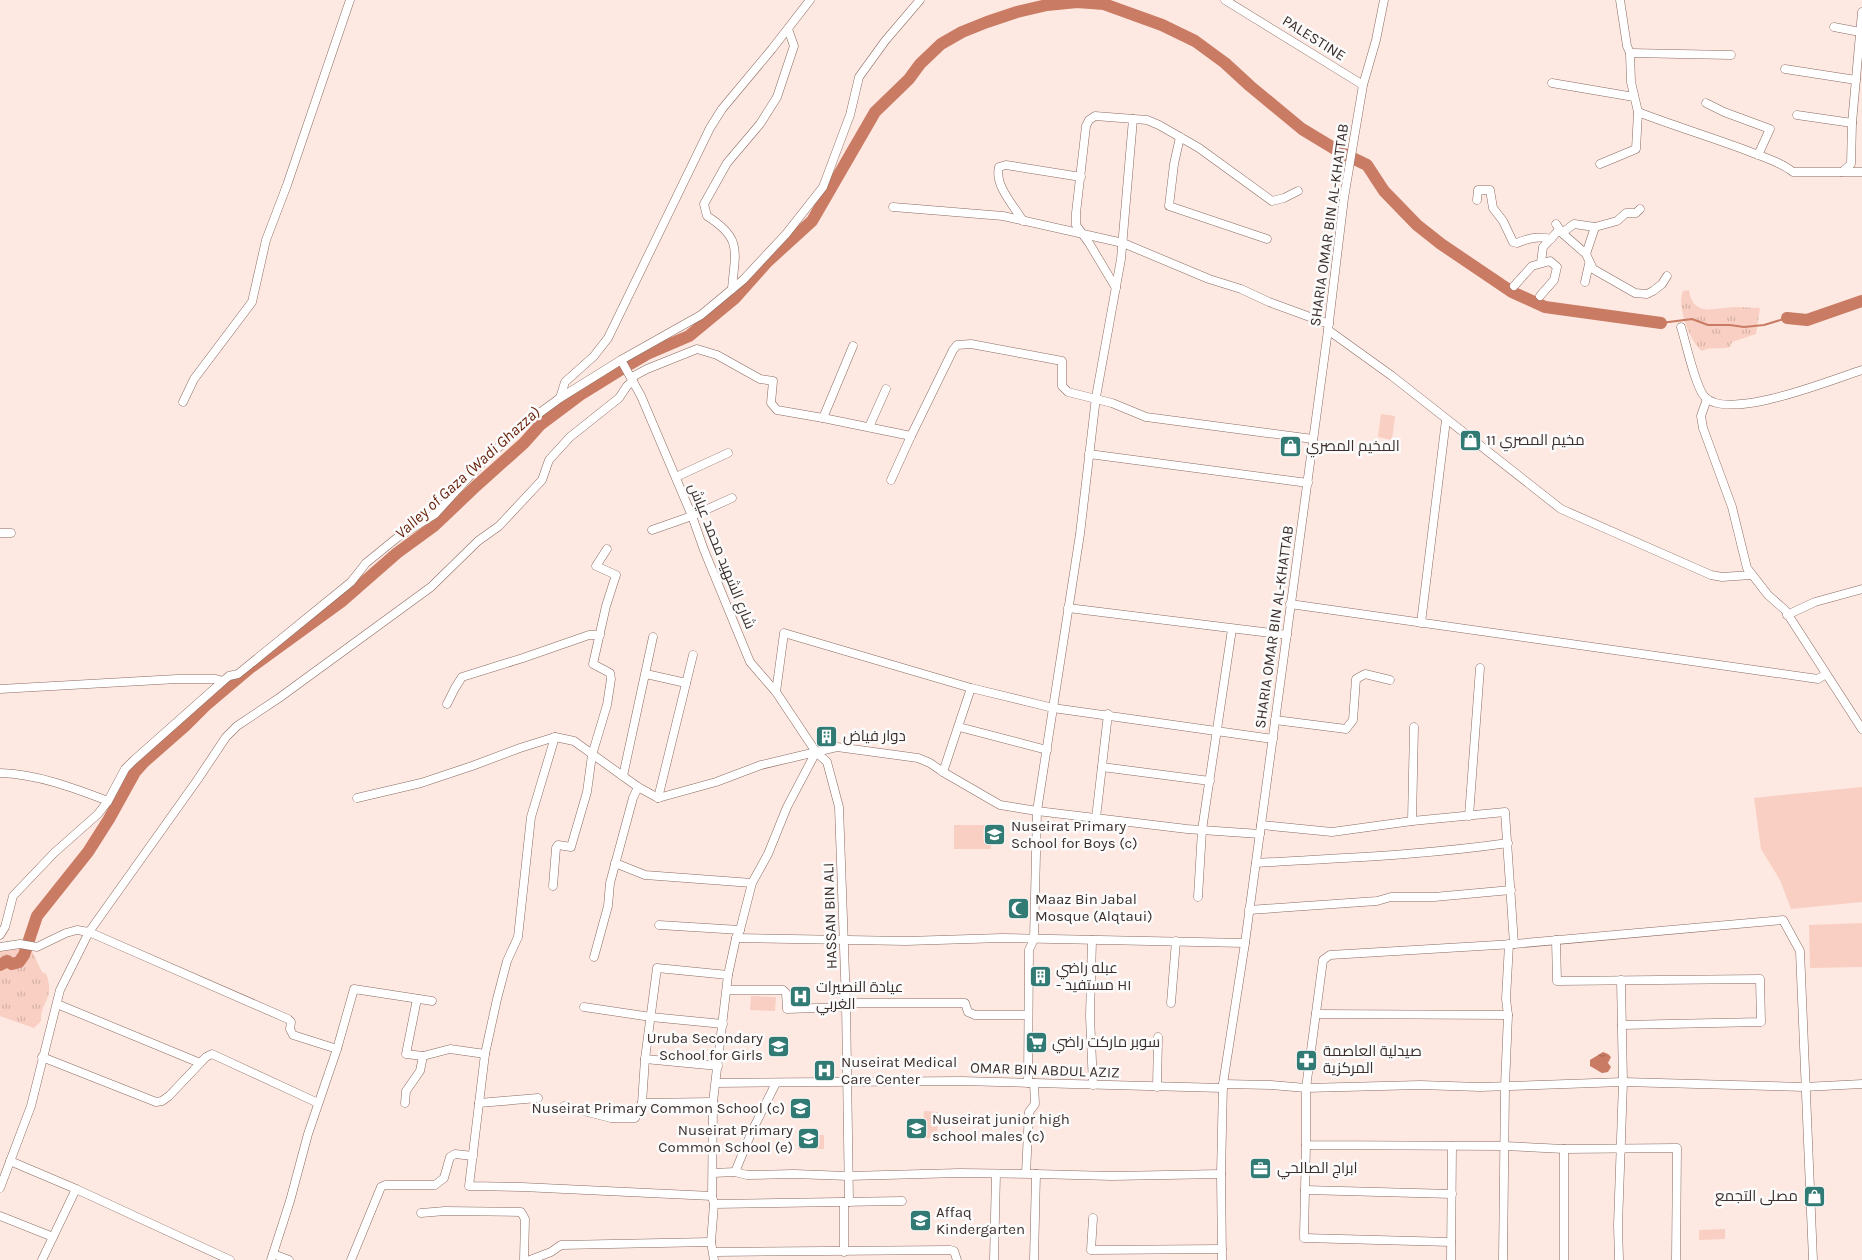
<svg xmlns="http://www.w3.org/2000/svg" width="1862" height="1260" viewBox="0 0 1862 1260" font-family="Karla,Cairo,sans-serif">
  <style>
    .grass { fill: url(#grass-tufts) }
    .pitch { fill: #f8cfc2 }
    .water { fill: url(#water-ripples) }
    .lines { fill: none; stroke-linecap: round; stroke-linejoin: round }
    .stream { stroke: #ca7b63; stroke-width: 2 }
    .river { stroke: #ca7b63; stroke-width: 12 }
    .minor-casing { stroke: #896b61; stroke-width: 9 }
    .minor { stroke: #fff; stroke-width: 8 }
    .labels { text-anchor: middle; stroke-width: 5; stroke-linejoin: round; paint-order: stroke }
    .street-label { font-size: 15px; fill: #3c2f2b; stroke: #fbfbfb }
    .poi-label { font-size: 15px; fill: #3c2f2b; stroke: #fbfbfb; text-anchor: start }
    .water-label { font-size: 16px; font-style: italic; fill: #651d05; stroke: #fbfbfb }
  </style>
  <defs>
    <pattern id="grass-tufts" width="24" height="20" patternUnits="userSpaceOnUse" patternTransform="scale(1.25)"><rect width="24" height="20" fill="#f8cfc2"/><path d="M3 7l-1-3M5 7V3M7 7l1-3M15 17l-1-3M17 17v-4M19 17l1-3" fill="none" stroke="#d6b2a7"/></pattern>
    <pattern id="water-ripples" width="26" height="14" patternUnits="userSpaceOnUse" patternTransform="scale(1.25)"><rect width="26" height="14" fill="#ca7b63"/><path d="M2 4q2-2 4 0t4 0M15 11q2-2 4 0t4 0" fill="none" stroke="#a56552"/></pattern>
  </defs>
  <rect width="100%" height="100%" fill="#fee8e2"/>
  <g class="grass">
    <path d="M 1689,290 C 1693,319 1717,307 1736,307 C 1744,307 1752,308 1760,308 L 1756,334 L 1732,342 L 1730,347 C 1720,350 1711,346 1702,351 C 1690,342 1676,305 1683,291 Z"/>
    <path d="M 18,947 L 31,949 L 42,972 L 46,974 C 56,999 40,1001 41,1021 L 34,1028 L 0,1016 L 0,950 Z"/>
  </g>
  <g class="pitch">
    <polygon points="1381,414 1395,416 1392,440 1378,437"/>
    <polygon points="1862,787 1862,902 1791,909 1780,880 1761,849 1754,798"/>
    <polygon points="954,825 999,825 999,844 991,844 991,849 954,849"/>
    <polygon points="1862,923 1862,967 1810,968 1809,925"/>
    <polygon points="751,996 776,997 775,1011 750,1010"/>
    <polygon points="924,1111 938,1112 937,1138 923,1138"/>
    <rect x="798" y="1135" width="26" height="14"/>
    <polygon points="1725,1229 1725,1239 1699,1240 1699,1230"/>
  </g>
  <polygon class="water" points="1603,1052 1608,1054 1611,1057 1608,1063 1611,1067 1608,1072 1602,1073 1590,1066 1590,1060"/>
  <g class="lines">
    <polyline class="stream" points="1661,323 1692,319 1708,325 1730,325 1744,327 1764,325 1787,318"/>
    <g class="river">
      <polyline points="1787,318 1807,320 1862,301"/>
      <polyline points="0,965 7,961 12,964 19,962 24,955 37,916 88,852 109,819 135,772 144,762 185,726 205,706 250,668 341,602 397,553 434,526 476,486 524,443 540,425 580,395 630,364 647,354 689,336 735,298 767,262 812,221 875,112 909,79 920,64 941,44 962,32 987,22 1017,12 1047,5 1077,2 1104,4 1162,25 1195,41 1225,63 1250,86 1302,129 1340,152 1367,165 1384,191 1417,225 1441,244 1512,292 1545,307 1661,323"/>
    </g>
    <defs>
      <g id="minor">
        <polyline points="1225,0 1363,85"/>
        <polyline points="1834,27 1860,32"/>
        <polyline points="1630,53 1731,55"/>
        <polyline points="1785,69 1856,80"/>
        <polyline points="1552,83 1634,97"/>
        <polyline points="1706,103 1724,112 1770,129 1758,155"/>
        <path d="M 1638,112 C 1674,126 1711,137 1748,151 C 1763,157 1781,162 1793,172 L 1842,172 L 1851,164 L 1852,123 L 1862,12"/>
        <polyline points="1797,115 1852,123"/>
        <polyline points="1180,137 1174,164 1169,206 1267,239"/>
        <polyline points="1600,164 1636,149 1638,112 1631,82 1630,53 1627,46 1620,0"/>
        <polyline points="1842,172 1862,172"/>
        <path d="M 1477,200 L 1478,190 L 1490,190 L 1493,208 L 1503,221 L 1513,242 L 1517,243 C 1529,238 1538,236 1551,239"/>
        <polyline points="893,207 1003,216 1123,243 1209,279 1241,289 1269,302 1329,324"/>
        <path d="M 1023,221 C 1014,206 994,185 999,167 L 1006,165 L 1081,177"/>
        <polyline points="1556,224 1562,233 1586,254"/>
        <polyline points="1595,227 1586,254 1593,269 1635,293 1647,294 1653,291 1662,284 1667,276"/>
        <polyline points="1562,233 1574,224 1595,227 1617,221 1626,213 1636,213 1640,209"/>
        <polyline points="1541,263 1543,247 1559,230"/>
        <polyline points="1585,282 1589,264"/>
        <polyline points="1514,286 1532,266 1550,261 1557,267 1554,280 1540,296"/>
        <polyline points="1116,288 1089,243 1076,225 1076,213 1086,126 1089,120 1095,116 1147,120 1159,125 1199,148 1272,201 1284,198 1298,191"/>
        <path d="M 732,289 C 735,251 743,239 707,216 L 704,204 L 727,163 L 760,124 L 777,97 L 794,46 L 788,29"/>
        <path d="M 1681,327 C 1686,343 1695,385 1704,396 C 1727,423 1833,379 1862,370"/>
        <polyline points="1328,330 1392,376 1561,509 1711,575 1722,577 1751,575"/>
        <polyline points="621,360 641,396 692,516 704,550 750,662 776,692 816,752 827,762 839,807 846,1003 849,1202"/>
        <polyline points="632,377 647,369 697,349 717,355 760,379 773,381 771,403 777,410 823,418 911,436 953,350 957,345 971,344 1062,361 1062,386 1068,392 1112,403 1146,417 1313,439"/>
        <polyline points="560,398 565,382 594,356 608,338 710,128 722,109 772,49 810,0"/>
        <polyline points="1707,399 1701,416 1703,428 1732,507 1747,568 1768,595 1785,610 1862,729"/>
        <polyline points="183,402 194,379 252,302 266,240 287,185 350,0"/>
        <polyline points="823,418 853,346"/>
        <polyline points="869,427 886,389"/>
        <polyline points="1089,454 1308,483"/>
        <polyline points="676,477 728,453"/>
        <polyline points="891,480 911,436"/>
        <polyline points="652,530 692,516 732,498"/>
        <polyline points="0,533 11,533"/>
        <polyline points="1290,604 1818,679 1826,674"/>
        <polyline points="1068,608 1287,635"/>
        <polyline points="1787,615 1815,602 1862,589"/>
        <polyline points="1421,623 1446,420"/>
        <polyline points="646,674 686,683"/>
        <polyline points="223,681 229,676 238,674 351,582 366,563 398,537 435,514 487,457 534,417 560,398 621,360 701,315 743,280 786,234 823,187 850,115 859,77 885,41 920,0"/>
        <polyline points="971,688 1053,708 1273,739"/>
        <polyline points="0,689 177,679 216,679 223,681 134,760 125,769 108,801 98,814 54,853 13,896 5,927 0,935"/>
        <polyline points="776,692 784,633 971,688 943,772"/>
        <polyline points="447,704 455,688 462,677 523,658 589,635 600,635"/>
        <polyline points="1275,720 1346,729 1353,720 1356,679 1365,674 1390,680"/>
        <polyline points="959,727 1047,750"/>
        <polyline points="1102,767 1210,781"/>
        <path d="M 0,773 C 37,774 74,788 108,801"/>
        <polyline points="623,776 653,637"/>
        <polyline points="357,798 421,783 472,766 520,748 555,737 574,741 638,787 658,798 716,782 761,765 837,747 918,758 930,763 943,772 1000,805 1037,811 1187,829 1260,834"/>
        <polyline points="658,798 693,655"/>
        <polyline points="1469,816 1480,668"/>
        <polyline points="1096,818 1108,714"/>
        <polyline points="1412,821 1414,727"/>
        <polyline points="1261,825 1332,832 1412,821 1505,812 1514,944"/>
        <polyline points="615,863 645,875 752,883"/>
        <path d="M 1256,863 C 1340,858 1425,855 1508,843"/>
        <polyline points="553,886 556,848 558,845 571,847 573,840 587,792 592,755 607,705 611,679 610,673 593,664 606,606 616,575 596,566 607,549"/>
        <polyline points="1198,897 1202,830 1232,629"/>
        <polyline points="1249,910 1377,901 1391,897 1434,897 1511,890"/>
        <polyline points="659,925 740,930"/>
        <polyline points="736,938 906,941 1002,938 1245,943"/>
        <polyline points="1092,940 1090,1016 1093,1085"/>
        <polyline points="1556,940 1557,981 1760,979 1761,1022 1622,1025"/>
        <polyline points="0,947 20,944 37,947 66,933 77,930 89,932 288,1019 291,1022 290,1029 293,1035 337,1049"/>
        <polyline points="594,957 608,906 610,883 633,798 638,787"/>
        <polyline points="727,990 783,990 786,993 787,1009 846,1007"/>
        <polyline points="417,999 406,1054 423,1056 450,1049 485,1054 497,999 507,961 518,937 531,817 555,737"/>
        <polyline points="846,1003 965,1003 968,1012 975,1015 1028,1015"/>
        <polyline points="1171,1003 1176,941"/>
        <polyline points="57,1004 200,1063"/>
        <polyline points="584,1007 651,1017 723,1024"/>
        <polyline points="1316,1014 1508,1015"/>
        <polyline points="485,1054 469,1186 522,1187 712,1196"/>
        <polyline points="42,1057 156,1102 162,1101 169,1096 206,1057 212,1054 318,1103"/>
        <polyline points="645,1059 718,1066"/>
        <polyline points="716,1083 961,1081 1223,1088"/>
        <polyline points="1028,1083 1029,950 1034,939 1037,811 1080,534 1096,397 1121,259 1133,119"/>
        <polyline points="1223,1084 1271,1085 1306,1088 1306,1145 1504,1146 1564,1149 1677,1148 1676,1260"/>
        <polyline points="1157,1087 1158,1037"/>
        <polyline points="405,1103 406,1091 420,1071 423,1056"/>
        <polyline points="479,1103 538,1098"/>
        <polyline points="642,1103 645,1059 657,968 728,975"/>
        <polyline points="564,1106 611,1118 635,1118 642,1103 713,1102"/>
        <polyline points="1564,1149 1564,1260"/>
        <polyline points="10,1161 76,1189 230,1260"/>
        <polyline points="735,1172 752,1131 776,1083"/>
        <polyline points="713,1173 735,1172 747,1175 794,1174 848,1176 960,1173 1036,1174 1034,1260"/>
        <polyline points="1026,1173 1029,1112 1035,1104 1034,1083"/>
        <polyline points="1036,1174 1112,1176 1221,1174"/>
        <polyline points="0,1188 31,1106 60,990 89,932 198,779 226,737 237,726 279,698 431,587 478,541 499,526 542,480 549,460 570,437 619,398 627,386 633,381"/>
        <polyline points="1305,1190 1452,1194"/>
        <polyline points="714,1204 902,1201"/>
        <polyline points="421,1213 445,1211 521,1212 525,1219 524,1260"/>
        <polyline points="0,1216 53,1237"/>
        <polyline points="1093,1218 1091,1250 1222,1249"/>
        <polyline points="1304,1235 1306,1145"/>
        <polyline points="1304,1238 1451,1242"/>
        <polyline points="714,1252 950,1250 954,1251 957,1260"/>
        <polyline points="844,1252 844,1202"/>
        <polyline points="273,1254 289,1260"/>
        <polyline points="42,1260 76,1189"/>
        <polyline points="271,1260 290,1201 308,1134 337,1049 354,989 432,1001"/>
        <polyline points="351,1260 381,1187 385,1185 435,1185 444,1178 450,1157 455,1154 473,1156"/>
        <polyline points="530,1260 551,1252 561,1245 711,1242"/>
        <polyline points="714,1260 711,1242 714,1204 712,1196 713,1102 728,975 736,938 740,930 752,883 768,854 787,807 816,752"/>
        <polyline points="994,1260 996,1174"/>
        <polyline points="1222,1260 1221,1174 1223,1084 1245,943 1328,330 1344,198 1363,85 1376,40 1384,0"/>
        <polyline points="1451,1260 1452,1146"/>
        <polyline points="1503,1260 1505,1086 1508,1015 1506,999 1509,944"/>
        <polyline points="1619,1260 1618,1225 1623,1082 1621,980"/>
        <polyline points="1813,1260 1800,951 1783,920 1514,944 1330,955 1323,960 1306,1088 1420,1085 1480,1087 1623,1082 1804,1087 1862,1084"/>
      </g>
    </defs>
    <use href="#minor" class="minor-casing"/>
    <use href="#minor" class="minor"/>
  </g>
  <defs>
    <symbol id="shop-square" viewBox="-11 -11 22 22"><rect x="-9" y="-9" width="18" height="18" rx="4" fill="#327a74" stroke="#fbfbfb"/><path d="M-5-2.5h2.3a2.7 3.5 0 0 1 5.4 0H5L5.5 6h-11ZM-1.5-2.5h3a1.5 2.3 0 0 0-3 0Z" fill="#fff"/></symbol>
    <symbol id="building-square" viewBox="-11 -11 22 22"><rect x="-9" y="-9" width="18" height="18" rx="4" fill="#327a74" stroke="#fbfbfb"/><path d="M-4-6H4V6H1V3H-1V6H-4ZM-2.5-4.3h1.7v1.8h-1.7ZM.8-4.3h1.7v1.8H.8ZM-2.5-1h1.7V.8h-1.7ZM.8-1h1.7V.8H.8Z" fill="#fff"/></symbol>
    <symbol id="school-square" viewBox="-11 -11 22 22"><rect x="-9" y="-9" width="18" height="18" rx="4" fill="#327a74" stroke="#fbfbfb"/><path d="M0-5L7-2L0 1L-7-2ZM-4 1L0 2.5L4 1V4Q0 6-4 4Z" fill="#fff"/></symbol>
    <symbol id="mosque-square" viewBox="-11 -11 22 22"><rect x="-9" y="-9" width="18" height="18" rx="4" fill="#327a74" stroke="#fbfbfb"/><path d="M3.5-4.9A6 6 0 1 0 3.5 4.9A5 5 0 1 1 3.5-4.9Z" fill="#fff"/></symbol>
    <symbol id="hospital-square" viewBox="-11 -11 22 22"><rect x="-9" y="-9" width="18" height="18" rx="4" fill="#327a74" stroke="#fbfbfb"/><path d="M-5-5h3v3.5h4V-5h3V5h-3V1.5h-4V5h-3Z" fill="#fff"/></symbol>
    <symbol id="supermarket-square" viewBox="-11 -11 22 22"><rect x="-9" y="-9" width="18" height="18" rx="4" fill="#327a74" stroke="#fbfbfb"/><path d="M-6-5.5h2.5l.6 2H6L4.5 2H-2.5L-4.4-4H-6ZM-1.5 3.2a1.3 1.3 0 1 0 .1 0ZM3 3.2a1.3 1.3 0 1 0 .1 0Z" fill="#fff"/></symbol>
    <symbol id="pharmacy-square" viewBox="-11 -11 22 22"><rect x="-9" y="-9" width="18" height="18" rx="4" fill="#327a74" stroke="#fbfbfb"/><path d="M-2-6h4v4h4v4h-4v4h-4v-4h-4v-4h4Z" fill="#fff"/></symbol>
    <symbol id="office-square" viewBox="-11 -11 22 22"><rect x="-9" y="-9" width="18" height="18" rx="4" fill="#327a74" stroke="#fbfbfb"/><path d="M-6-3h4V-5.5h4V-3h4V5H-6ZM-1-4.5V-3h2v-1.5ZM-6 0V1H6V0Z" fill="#fff"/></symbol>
  </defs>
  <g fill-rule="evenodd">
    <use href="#shop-square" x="1458" y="428" width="25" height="25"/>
    <use href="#shop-square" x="1278" y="434" width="25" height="25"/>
    <use href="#building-square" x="814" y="724" width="25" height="25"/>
    <use href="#school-square" x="982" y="822" width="25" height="25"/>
    <use href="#mosque-square" x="1006" y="896" width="25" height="25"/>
    <use href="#building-square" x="1028" y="964" width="25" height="25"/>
    <use href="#hospital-square" x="788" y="984" width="25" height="25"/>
    <use href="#supermarket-square" x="1024" y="1030" width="25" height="25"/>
    <use href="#school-square" x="766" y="1034" width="25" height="25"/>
    <use href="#pharmacy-square" x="1294" y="1048" width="25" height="25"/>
    <use href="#hospital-square" x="812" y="1058" width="25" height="25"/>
    <use href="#school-square" x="788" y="1096" width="25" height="25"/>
    <use href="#school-square" x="904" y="1116" width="25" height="25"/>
    <use href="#school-square" x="796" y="1126" width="25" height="25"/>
    <use href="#office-square" x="1248" y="1156" width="25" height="25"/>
    <use href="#shop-square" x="1802" y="1184" width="25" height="25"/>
    <use href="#school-square" x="908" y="1208" width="25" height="25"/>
  </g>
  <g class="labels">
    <g class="street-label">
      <text transform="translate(1314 38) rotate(32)" y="5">PALESTINE</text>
      <text transform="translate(1329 225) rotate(-82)" y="5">SHARIA OMAR BIN AL-KHATTAB</text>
      <text transform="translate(722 556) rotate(68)" y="5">شارع الشهيد محمد عياش</text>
      <text transform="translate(1274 627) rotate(-82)" y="5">SHARIA OMAR BIN AL-KHATTAB</text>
      <text transform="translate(830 916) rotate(-92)" y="5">HASSAN BIN ALI</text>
      <text transform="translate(1045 1070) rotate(2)" y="5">OMAR BIN ABDUL AZIZ</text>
    </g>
    <g class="poi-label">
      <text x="1486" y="445">مخيم المصري 11</text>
      <text x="1306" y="451">المخيم المصري</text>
      <text x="843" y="741">دوار فياض</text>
      <text x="1011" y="831">Nuseirat Primary<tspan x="1011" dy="17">School for Boys (c)</tspan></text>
      <text x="1035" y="904">Maaz Bin Jabal<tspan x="1035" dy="17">Mosque (Alqtaui)</tspan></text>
      <text x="1056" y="973">عبله راضي<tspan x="1056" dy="17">- مستفيد HI</tspan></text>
      <text x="816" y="992">عيادة النصيرات<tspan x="816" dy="17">الغربي</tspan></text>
      <text x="763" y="1043" text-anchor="end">Uruba Secondary<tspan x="763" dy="17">School for Girls</tspan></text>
      <text x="1052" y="1047">سوبر ماركت راضي</text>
      <text x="1323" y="1056">صيدلية العاصمة<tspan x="1323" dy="17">المركزية</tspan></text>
      <text x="841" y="1067">Nuseirat Medical<tspan x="841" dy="17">Care Center</tspan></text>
      <text x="785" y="1113" text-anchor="end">Nuseirat Primary Common School (c)</text>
      <text x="932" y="1124">Nuseirat junior high<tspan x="932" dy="17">school males (c)</tspan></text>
      <text x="793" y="1135" text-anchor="end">Nuseirat Primary<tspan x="793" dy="17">Common School (e)</tspan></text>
      <text x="1277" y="1173">ابراج الصالحي</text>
      <text x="1798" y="1201" text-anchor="end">مصلى التجمع</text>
      <text x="936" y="1217">Affaq<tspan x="936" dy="17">Kindergarten</tspan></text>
    </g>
    <g class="water-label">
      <text transform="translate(467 472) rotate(-42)" y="6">Valley of Gaza (Wadi Ghazza)</text>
    </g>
  </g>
</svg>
